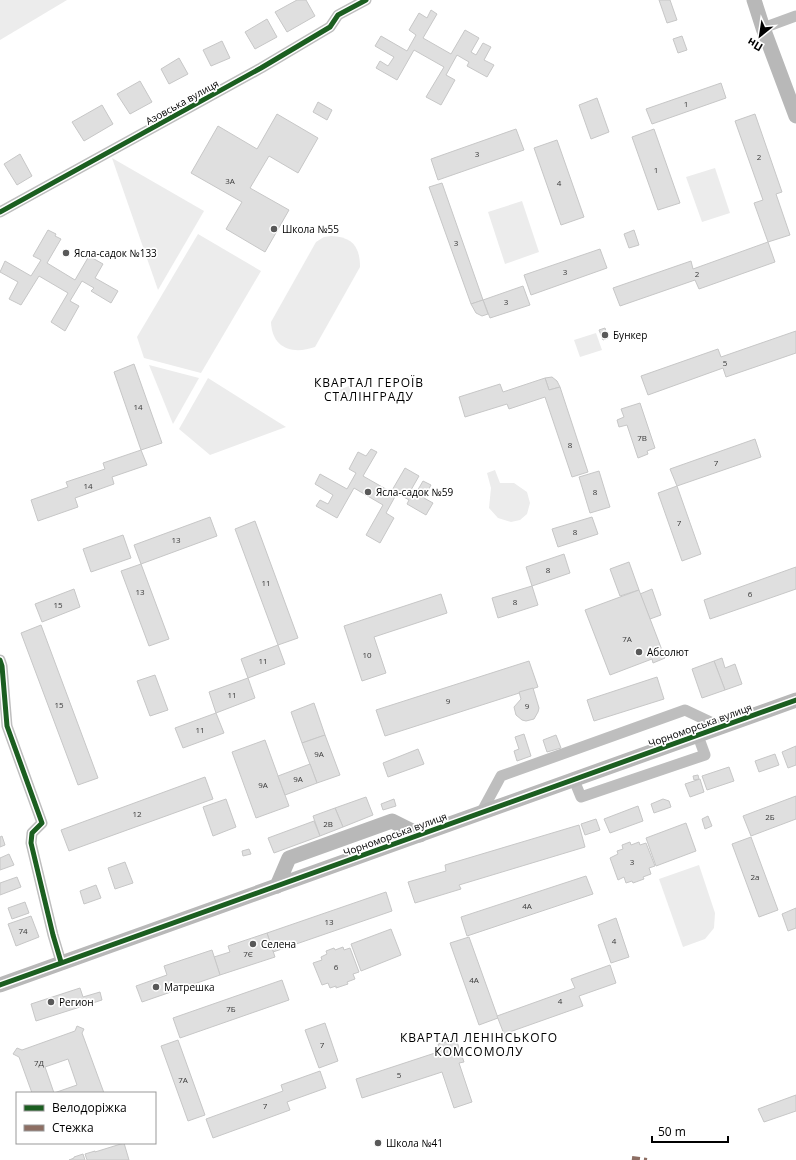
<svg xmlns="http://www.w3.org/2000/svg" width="796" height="1160" viewBox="0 0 796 1160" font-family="'Open Sans',sans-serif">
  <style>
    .green { fill: #ececec }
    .building { fill: #dfdfdf; stroke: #c7c7c7; fill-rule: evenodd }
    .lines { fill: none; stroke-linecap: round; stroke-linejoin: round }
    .street { stroke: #bebebe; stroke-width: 11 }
    .secondary { stroke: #b8b8b8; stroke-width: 15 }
    .quiet { stroke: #8d6e63; stroke-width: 4; stroke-dasharray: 8 4; stroke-linecap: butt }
    .cycleway-casing { stroke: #fff; stroke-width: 8 }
    .cycleway { stroke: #1b5e20; stroke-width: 5 }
    .poi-dot { fill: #595959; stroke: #fff; stroke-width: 1.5 }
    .labels { text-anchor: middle; stroke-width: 3.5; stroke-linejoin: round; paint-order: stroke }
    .number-label { font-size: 8px; fill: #383838 }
    .street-label { font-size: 10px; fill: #000; stroke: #fff }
    .poi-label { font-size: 10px; fill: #000; stroke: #fff; text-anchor: start }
    .quarter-label { font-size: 12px; letter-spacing: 1px; fill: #000; stroke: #fff }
  </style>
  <rect width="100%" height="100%" fill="#fff"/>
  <g class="green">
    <polygon points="0,0 67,0 0,40"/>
    <polygon points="112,158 204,211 158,290"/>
    <polygon points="715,168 730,213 702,222 686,177"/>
    <polygon points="522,201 539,252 505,264 488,212"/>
    <polygon points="198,234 261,271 201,373 144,358 137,337"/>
    <path d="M 331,236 C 352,237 360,246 360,267 L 315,347 C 292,355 272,348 271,322 L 316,242 L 324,237 Z"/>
    <polygon points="596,333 602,350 580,357 574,340"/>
    <polygon points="149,365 199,378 173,424"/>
    <polygon points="208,378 286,427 210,455 179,429"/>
    <polygon points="349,386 353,396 338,402 334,392"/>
    <polygon points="495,470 500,483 514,483 527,492 530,503 527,514 520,520 511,522 498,518 489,508 491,488 487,473"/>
    <polygon points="699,865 715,913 714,928 705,939 683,947 659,879"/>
  </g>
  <g class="building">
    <polygon points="297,0 306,0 315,16 287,32 275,12"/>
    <polygon points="659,0 670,0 677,20 667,23"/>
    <polygon points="431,10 437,14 423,38 451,54 465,30 479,38 471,52 476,55 483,43 491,47 484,60 494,65 487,77 467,66 469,62 457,55 446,75 455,80 441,105 426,97 444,67 414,50 397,80 376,68 380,61 388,66 394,57 375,46 381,36 407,51 416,35 409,30 419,13 427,18"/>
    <polygon points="267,19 277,37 255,49 245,32"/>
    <polygon points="682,36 687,50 678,53 673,39"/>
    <polygon points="222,41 230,58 211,66 203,50"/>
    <polygon points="179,58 188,74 169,84 161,69"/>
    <polygon points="140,81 152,102 130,114 117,94"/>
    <polygon points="721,83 726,98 652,124 646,109"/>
    <polygon points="597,98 609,132 591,139 579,105"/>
    <polygon points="318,102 332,110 327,120 313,112"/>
    <polygon points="102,105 113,124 84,141 72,122"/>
    <polygon points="277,114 318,138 298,173 269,156 250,188 289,210 265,252 226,229 242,202 191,173 218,126 257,149"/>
    <polygon points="755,114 782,192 776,194 790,235 768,242 754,203 763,200 735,121"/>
    <polygon points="516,129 524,150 438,180 431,159"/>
    <polygon points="654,129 680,203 658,210 632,137"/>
    <polygon points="557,140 584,217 561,225 534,148"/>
    <polygon points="20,154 32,176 17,185 4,164"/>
    <polygon points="442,183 483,300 471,304 429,187"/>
    <polygon points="48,230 56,234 55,236 61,239 47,263 75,280 89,256 103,264 95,278 118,291 111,303 91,291 94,288 82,281 70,301 79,306 65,331 51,322 68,293 39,276 21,305 9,299 18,282 0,272 5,261 31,276 41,260 33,256"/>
    <polygon points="634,230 639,245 629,248 624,234"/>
    <polygon points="768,242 775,262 699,289 695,280 620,306 613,288 691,261 693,269"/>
    <polygon points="600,249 607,268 531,295 524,275"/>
    <polygon points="523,286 530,305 490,318 483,300"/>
    <polygon points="483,300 488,314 482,316 476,313 471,304"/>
    <polygon points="605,328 608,338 603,340 599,330"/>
    <polygon points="796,331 796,353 726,377 723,368 648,395 641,376 718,349 721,357"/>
    <polygon points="134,364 162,443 141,450 114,372"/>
    <polygon points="552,377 557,381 560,387 549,390 545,378"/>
    <polygon points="545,378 549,390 560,387 588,472 572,477 545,397 509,409 507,404 465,417 459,397 500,384 503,392"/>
    <polygon points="640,403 655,448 647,451 648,454 638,458 627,425 619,427 617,420 624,417 621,409"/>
    <polygon points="755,439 761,457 677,486 670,469"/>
    <polygon points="371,449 377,452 363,476 391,492 405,468 419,476 411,490 416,493 423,481 431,485 424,498 433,503 426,515 407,504 409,500 397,493 386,513 394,518 380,543 366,535 383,505 354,488 337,518 316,506 320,500 328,504 333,495 315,484 320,474 347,489 356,473 349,469 358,452 366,456"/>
    <polygon points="141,450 147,465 112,477 114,484 75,498 78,507 38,521 31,500 68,487 66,482 105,469 103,463"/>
    <polygon points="599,471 610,507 590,513 579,477"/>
    <polygon points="677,486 701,554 682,561 658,493"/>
    <polygon points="210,517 217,536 141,564 134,545"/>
    <polygon points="592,517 598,534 558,547 552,529"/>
    <polygon points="255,521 298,638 278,645 235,529"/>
    <polygon points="123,535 131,558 91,572 83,549"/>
    <polygon points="564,554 570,573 532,586 526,567"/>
    <polygon points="629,562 639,590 620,596 610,569"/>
    <polygon points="141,564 169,639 149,646 121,571"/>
    <polygon points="796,567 796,589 710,619 704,600"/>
    <polygon points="532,586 538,605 498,618 492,598"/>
    <polygon points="74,589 80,607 42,622 35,604"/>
    <polygon points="652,589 661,615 650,619 640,594"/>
    <polygon points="639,590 665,658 653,663 652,659 610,675 585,610"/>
    <polygon points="441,594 447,613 374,637 386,673 362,681 344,626"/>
    <polygon points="41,625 98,778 78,785 21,633"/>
    <polygon points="278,645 285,664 248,678 241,659"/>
    <polygon points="722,658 725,668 735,664 742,684 725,690 714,661"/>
    <polygon points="529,661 538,687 385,736 376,710"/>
    <polygon points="714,661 725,690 702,698 692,669"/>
    <polygon points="155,675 168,710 150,716 137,681"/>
    <polygon points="657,677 664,699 594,721 587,700"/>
    <polygon points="248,678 255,698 216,713 209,692"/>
    <polygon points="533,688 539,708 538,712 534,719 526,721 522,720 516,715 514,707 521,699 519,692"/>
    <polygon points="314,703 325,735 302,743 291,712"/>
    <polygon points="216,713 224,733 183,748 175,728"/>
    <polygon points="524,734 531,756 517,761 514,751 519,749 515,737"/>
    <polygon points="325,735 340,775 317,783 302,743"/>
    <polygon points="556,735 561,748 547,752 543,740"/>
    <polygon points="265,740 289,806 256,818 232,752"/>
    <polygon points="796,746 796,765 788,768 782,752"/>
    <polygon points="418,749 424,764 388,777 383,763"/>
    <polygon points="775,754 779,765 759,772 755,761"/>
    <polygon points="310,764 317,783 285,795 278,776"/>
    <polygon points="729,767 734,781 707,790 702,776"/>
    <polygon points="698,775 699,779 694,780 693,776"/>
    <polygon points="205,777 213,799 69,851 61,830"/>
    <polygon points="700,779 704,792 690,797 685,784"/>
    <polygon points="796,796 796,819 751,836 743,816"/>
    <polygon points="366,797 373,815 343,827 335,808"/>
    <polygon points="226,799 236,827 213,836 203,807"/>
    <polygon points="394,799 396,806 383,810 381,804"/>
    <polygon points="663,799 669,801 671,807 654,813 651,804"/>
    <polygon points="638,806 643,821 610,833 604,819"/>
    <polygon points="335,808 343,827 320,836 313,816"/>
    <polygon points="708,816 712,826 705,829 702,819"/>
    <polygon points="596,819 600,830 585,835 581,824"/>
    <polygon points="314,821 320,836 274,853 268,838"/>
    <polygon points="686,823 696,851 656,866 646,838"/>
    <polygon points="579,825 585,847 459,885 461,889 415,903 408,882 446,871 445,865"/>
    <polygon points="2,836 5,845 0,847 0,837"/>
    <polygon points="751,837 778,910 759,917 732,844"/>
    <polygon points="630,842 631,845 639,842 640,845 646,843 655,866 649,868 651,874 643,877 644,879 633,883 632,881 626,883 624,877 618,880 610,858 618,854 617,851 623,849 622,845"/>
    <polygon points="249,849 251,854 243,856 242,851"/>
    <polygon points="9,854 14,865 0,870 0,858"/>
    <polygon points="125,862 133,883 115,889 108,868"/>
    <polygon points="586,876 593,894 467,936 461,917"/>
    <polygon points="17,877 21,887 0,895 0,883"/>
    <polygon points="96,885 101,898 84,904 80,891"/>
    <polygon points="386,892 392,911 273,952 267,933"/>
    <polygon points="25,902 29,913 12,919 8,908"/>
    <polygon points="796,908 796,928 788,931 782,914"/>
    <polygon points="31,916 39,937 16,946 8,924"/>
    <polygon points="616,918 629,957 611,963 598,925"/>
    <polygon points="391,929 401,955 361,971 351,944"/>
    <polygon points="267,933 275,957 220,975 214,957 230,952 228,946"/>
    <polygon points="469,937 498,1018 479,1025 450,943"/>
    <polygon points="343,947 344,950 350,948 359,972 353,974 355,979 347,982 348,984 336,988 336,986 330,988 328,983 322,985 313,963 322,960 321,957 327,954 326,951 334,948 335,950"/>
    <polygon points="212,950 220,975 142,1002 136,986 167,975 164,966"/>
    <polygon points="610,965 616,983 579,996 583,1006 504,1034 497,1016 575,988 571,979"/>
    <polygon points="282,980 289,1000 180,1038 173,1018"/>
    <polygon points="80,988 83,997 100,992 102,1000 36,1021 31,1004"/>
    <polygon points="325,1023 338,1061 319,1068 305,1030"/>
    <path d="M 77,1026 L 84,1029 L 82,1033 L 104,1093 L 32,1093 L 19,1057 L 13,1054 L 17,1048 L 22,1050 L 75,1031 ZM 68,1059 L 77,1085 L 54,1093 L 45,1067 Z"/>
    <polygon points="456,1039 464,1062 459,1063 472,1102 454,1108 442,1072 362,1098 356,1079 438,1052 436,1047 439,1046 438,1044"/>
    <polygon points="178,1040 205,1115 188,1121 161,1046"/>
    <polygon points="320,1071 326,1088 287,1102 290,1110 213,1138 206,1119 283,1091 281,1085"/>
    <polygon points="796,1095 796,1111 764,1122 758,1109"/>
    <polygon points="124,1143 129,1160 87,1160 85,1154 95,1151 95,1152"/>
    <polygon points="83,1154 85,1160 69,1160 74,1158 74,1157"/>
  </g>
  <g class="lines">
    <g class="street">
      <polyline points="763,28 796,16"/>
      <polyline points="0,212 261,68 330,27 338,15 366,0"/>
      <polyline points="0,660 2,666 7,726 42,823 32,833 31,843 53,935 61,962"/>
      <polyline points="574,780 581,797 705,755 698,736"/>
      <polyline points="481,813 501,776 685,710 721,727"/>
    </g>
    <g class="secondary">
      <polyline points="754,0 763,28 796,116"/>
      <polyline points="277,886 289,858 392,821 420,835"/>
      <polyline points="0,985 796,700"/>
    </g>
    <polyline class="quiet" points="632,1158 647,1160"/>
    <defs>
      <g id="cycleway">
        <polyline points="0,212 261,68 330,27 338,15 366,0"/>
        <polyline points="0,660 2,666 7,726 42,823 32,833 31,843 53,935 61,962"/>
        <polyline points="0,985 796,700"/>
      </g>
    </defs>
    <use href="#cycleway" class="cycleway-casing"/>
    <use href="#cycleway" class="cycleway"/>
  </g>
  <g class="poi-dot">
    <circle cx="274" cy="229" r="4"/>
    <circle cx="66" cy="253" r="4"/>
    <circle cx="605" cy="335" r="4"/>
    <circle cx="368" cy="492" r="4"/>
    <circle cx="639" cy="652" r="4"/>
    <circle cx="253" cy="944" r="4"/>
    <circle cx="156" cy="987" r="4"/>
    <circle cx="51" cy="1002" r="4"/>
    <circle cx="378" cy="1143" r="4"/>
  </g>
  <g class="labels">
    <g class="number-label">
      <text x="686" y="107">1</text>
      <text x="477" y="157">3</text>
      <text x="759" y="160">2</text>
      <text x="656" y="173">1</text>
      <text x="230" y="184">3А</text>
      <text x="559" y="186">4</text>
      <text x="456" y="246">3</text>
      <text x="565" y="275">3</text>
      <text x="697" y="277">2</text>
      <text x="506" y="305">3</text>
      <text x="725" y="366">5</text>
      <text x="138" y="410">14</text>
      <text x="642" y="441">7В</text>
      <text x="570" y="448">8</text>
      <text x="716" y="466">7</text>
      <text x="88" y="489">14</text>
      <text x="595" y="495">8</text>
      <text x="679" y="526">7</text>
      <text x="575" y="535">8</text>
      <text x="176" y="543">13</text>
      <text x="548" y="573">8</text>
      <text x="266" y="586">11</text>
      <text x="140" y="595">13</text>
      <text x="750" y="597">6</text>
      <text x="515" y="605">8</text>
      <text x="58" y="608">15</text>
      <text x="627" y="642">7А</text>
      <text x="367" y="658">10</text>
      <text x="263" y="664">11</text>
      <text x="232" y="698">11</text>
      <text x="448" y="704">9</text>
      <text x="59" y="708">15</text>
      <text x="527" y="709">9</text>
      <text x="200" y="733">11</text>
      <text x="319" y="757">9А</text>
      <text x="298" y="782">9А</text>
      <text x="263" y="788">9А</text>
      <text x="137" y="817">12</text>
      <text x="770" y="820">2Б</text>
      <text x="328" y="827">2В</text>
      <text x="632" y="865">3</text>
      <text x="755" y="880">2а</text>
      <text x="527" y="909">4А</text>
      <text x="329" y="925">13</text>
      <text x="23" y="934">74</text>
      <text x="614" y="944">4</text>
      <text x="248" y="957">7Є</text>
      <text x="336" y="970">6</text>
      <text x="474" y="983">4А</text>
      <text x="560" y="1004">4</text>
      <text x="231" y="1012">7Б</text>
      <text x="322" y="1048">7</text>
      <text x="39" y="1066">7Д</text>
      <text x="399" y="1078">5</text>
      <text x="183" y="1083">7А</text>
      <text x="265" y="1109">7</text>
    </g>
    <g class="street-label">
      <text transform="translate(182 102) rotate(-29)" y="4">Азовська вулиця</text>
      <text transform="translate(700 725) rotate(-20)" y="4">Чорноморська вулиця</text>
      <text transform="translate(395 834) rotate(-20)" y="4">Чорноморська вулиця</text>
    </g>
    <g class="poi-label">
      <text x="282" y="233">Школа №55</text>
      <text x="74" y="257">Ясла-садок №133</text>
      <text x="613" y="339">Бункер</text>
      <text x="376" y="496">Ясла-садок №59</text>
      <text x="647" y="656">Абсолют</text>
      <text x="261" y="948">Селена</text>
      <text x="164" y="991">Матрешка</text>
      <text x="59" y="1006">Регион</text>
      <text x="386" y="1147">Школа №41</text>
    </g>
    <g class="quarter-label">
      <text x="369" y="387">КВАРТАЛ ГЕРОЇВ<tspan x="369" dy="14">СТАЛІНГРАДУ</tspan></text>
      <text x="479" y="1042">КВАРТАЛ ЛЕНІНСЬКОГО<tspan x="479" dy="14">КОМСОМОЛУ</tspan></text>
    </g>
  </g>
  <rect x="16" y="1092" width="140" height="52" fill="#ffffff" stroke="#999999"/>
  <rect x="24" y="1105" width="20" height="6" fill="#1b5e20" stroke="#999999"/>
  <text x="52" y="1112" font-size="12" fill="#000000">Велодоріжка</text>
  <rect x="24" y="1125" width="20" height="6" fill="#8d6e63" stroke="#999999"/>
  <text x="52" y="1132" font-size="12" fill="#000000">Стежка</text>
  <g transform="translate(760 36) rotate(210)" stroke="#ffffff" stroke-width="3" paint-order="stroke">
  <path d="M0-3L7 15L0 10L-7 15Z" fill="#000000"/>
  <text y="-6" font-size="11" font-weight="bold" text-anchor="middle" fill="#000000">Пн</text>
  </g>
  <path d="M652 1136v6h76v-6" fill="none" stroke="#000000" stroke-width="2"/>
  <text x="658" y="1136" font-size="12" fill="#000000" stroke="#ffffff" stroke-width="3" paint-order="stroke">50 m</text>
</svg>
